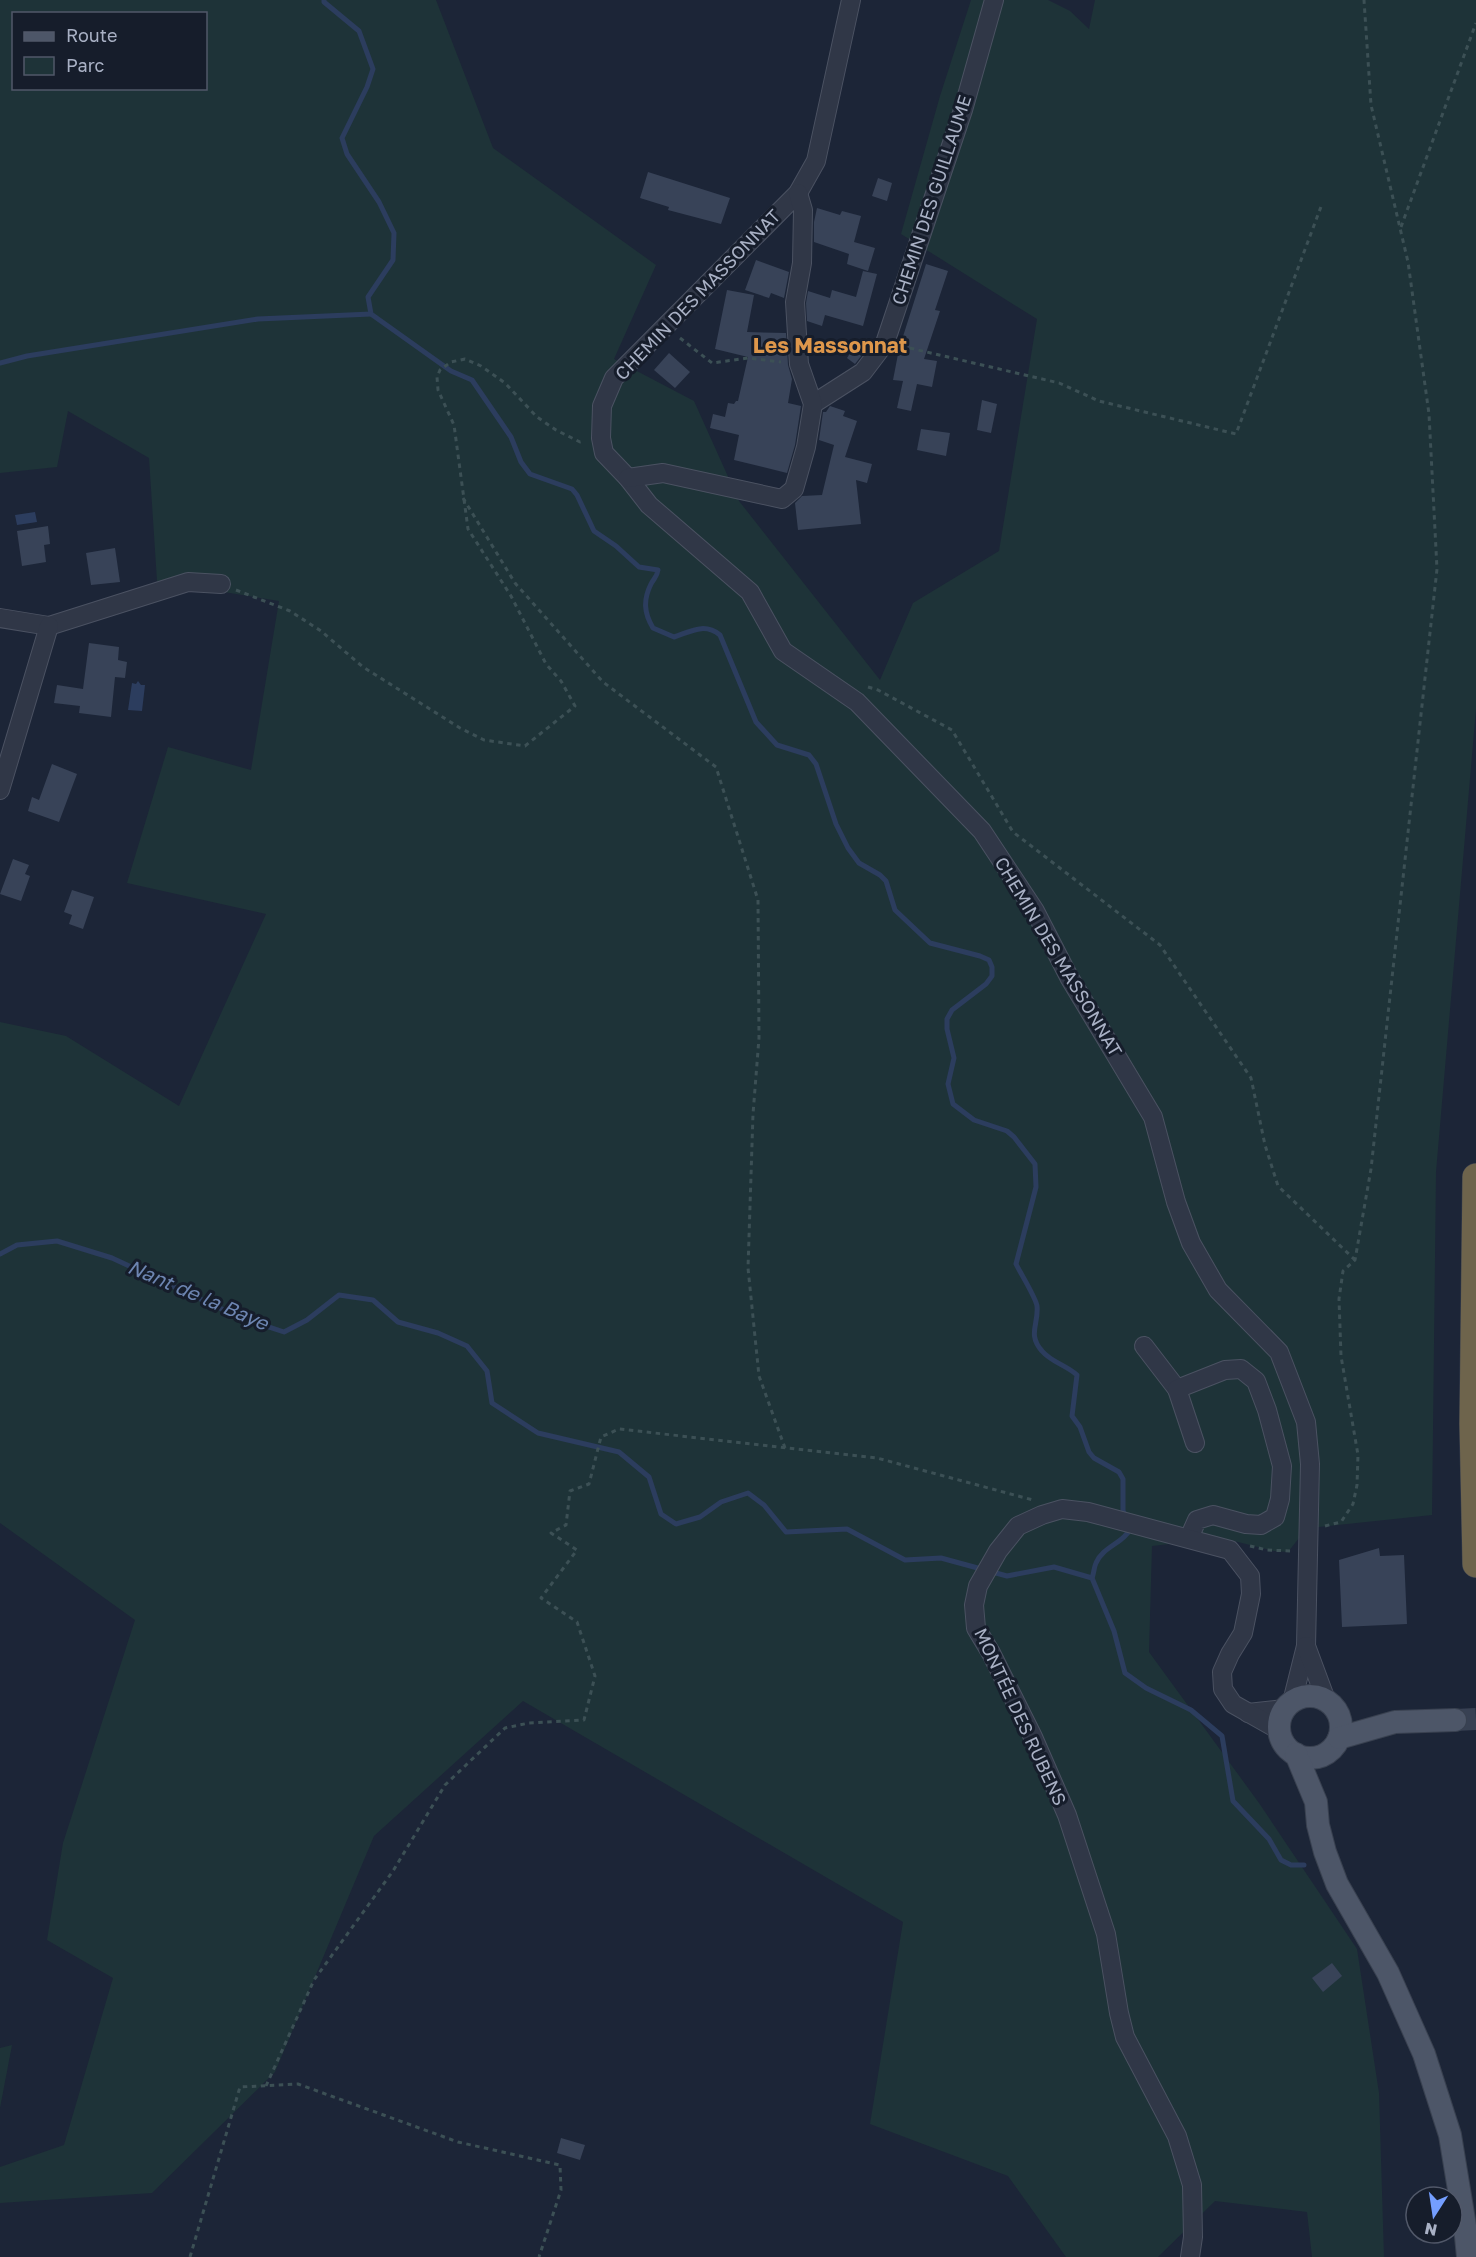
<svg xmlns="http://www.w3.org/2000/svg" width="1476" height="2257" viewBox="0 0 1476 2257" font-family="'Golos Text',sans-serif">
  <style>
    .green { fill: #1e3338; fill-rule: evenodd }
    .water { fill: #2c3d5e }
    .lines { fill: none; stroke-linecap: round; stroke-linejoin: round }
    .stream { stroke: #2c3d5e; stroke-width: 5 }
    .building { fill: #384358 }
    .major-tunnel { stroke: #384153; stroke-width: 22; stroke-dasharray: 22 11; stroke-linecap: butt }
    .minor-casing { stroke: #4b5262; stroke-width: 20 }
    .major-casing { stroke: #394150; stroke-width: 24 }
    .highway-casing { stroke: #383f4e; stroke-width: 28 }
    .path { stroke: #3c5055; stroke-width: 3; stroke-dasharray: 4.5 4.5; stroke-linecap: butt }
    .minor { stroke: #303747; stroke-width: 18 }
    .major { stroke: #4d5668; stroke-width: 22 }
    .highway { stroke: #6e644c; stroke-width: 27 }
    .labels { text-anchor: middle; stroke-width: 6; stroke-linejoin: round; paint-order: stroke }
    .street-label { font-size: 18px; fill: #a9b1c5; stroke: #161d2b }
    .water-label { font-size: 20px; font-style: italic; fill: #6d85b1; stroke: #161d2b }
    .quarter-label { font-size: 21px; font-weight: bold; fill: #de974b; stroke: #161d2b }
  </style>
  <rect width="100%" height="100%" fill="#1c2537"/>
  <g class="green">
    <path d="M 0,0 L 436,0 L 493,148 L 656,265 L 614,359 L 694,401 L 739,501 L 880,680 L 913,603 L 999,551 L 1037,319 L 901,234 L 940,96 L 971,0 L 1048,0 L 1070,11 L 1089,29 L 1095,0 L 1476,0 L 1476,709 L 1436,1172 L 1432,1515 L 1300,1529 L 1299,1538 L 1288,1552 L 1274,1551 L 1222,1538 L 1152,1546 L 1149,1652 L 1259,1803 L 1357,1949 L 1379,2093 L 1384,2257 L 1312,2257 L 1307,2212 L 1215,2201 L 1158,2257 L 1066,2257 L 1008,2176 L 870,2124 L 903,1922 L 523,1701 L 374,1836 L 275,2072 L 152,2193 L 0,2203 L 0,2167 L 64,2145 L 113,1978 L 47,1940 L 63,1843 L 135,1620 L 0,1523 L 0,1022 L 66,1036 L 179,1106 L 266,914 L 127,883 L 168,747 L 251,770 L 279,601 L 157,581 L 149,458 L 68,411 L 57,467 L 0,473 ZM 14,14 L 206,14 L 206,88 L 14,88 Z"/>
    <polygon points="12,2045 0,2108 0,2048"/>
  </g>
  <g class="water">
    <polygon points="35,512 37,522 17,525 15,515"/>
    <polygon points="138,681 141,685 145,685 142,711 128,710 132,683 136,684"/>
  </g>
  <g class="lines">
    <g class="stream">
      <path d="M 324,0 L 324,2 L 359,31 L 373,69 L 367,87 L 342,138 L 347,154 L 379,202 L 394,233 L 393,260 L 368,297 L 371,314 L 451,371 L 472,380 L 511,437 L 521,462 L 530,474 L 572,489 L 577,495 L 594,531 L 616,546 L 639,567 L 658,570 C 657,577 654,578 651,584 C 643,600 644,613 653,628 L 674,637 C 690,632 704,622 720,635 L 756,722 L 777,745 L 809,755 L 816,764 L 836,824 L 848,848 L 859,863 L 880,875 L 886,881 L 895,910 L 930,943 L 980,956 L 989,960 L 992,967 L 992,976 L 986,984 L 952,1010 L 947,1019 L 947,1029 L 954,1058 L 948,1084 L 953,1104 L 974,1120 L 1007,1131 L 1014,1137 L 1035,1164 L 1036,1187 L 1016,1264 C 1021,1274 1036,1298 1037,1306 C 1039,1324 1027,1334 1042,1351 C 1051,1362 1066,1365 1077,1375 L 1072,1416 L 1080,1427 L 1089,1452 L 1094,1458 L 1119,1472 L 1123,1479 L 1123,1511 L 1127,1518"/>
      <polyline points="0,363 27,356 258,319 371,314"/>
      <polyline points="0,1254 17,1245 57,1241 112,1258 239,1317 284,1332 307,1320 339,1295 373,1300 398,1322 438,1333 467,1346 487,1371 492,1403 538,1433 619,1452 649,1477 661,1514 676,1524 700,1517 721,1502 748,1493 764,1505 786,1532 847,1529 905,1560 941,1558 1007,1576 1054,1567 1092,1578 1114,1631 1125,1673 1146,1688 1191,1710 1222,1736 1233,1801 1269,1839 1281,1860 1291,1865 1304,1865"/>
      <path d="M 1092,1578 C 1094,1573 1094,1567 1096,1563 C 1103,1546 1125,1543 1131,1527"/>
    </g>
  </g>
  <g class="building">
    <polygon points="648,172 730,198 721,224 668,210 669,207 640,198"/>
    <polygon points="878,178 892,183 887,201 872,196"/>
    <polygon points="817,208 840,215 842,211 861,216 854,242 875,248 868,271 847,264 849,254 814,242 814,222"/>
    <polygon points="756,260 789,272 784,298 771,293 769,298 745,290"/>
    <polygon points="926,264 948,271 935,310 940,311 924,359 937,361 932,387 917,384 911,411 897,408 903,381 893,380 899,349"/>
    <polygon points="863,271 877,274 863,326 825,315 822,326 807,321 806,303 808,291 830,298 832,290 856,297"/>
    <polygon points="727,290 754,295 747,332 786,333 788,365 792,379 788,403 801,406 795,445 787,473 734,460 739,435 710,428 713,414 725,417 728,403 734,404 736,401 738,401 748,357 715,349"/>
    <polygon points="866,338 872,342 855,364 847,358 859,340"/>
    <polygon points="669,353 690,372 675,388 654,370"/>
    <polygon points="982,400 997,404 991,433 977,430"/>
    <polygon points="830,406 845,411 843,416 857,421 845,457 872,464 867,483 856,480 861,524 798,530 795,503 802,496 822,495 834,445 819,440 823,412 826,412"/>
    <polygon points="921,429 950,433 946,456 917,450"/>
    <polygon points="48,526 50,544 44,545 46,562 22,566 17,531"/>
    <polygon points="115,548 120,582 91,585 86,553"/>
    <polygon points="89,643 119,647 118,660 127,662 125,678 115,677 111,717 79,713 80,706 54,703 57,685 83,689"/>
    <polygon points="52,764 77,774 59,822 28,811 32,797 39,800"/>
    <polygon points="13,859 29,865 25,874 30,876 21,901 0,894"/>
    <polygon points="72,890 94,897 83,929 69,924 72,915 64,912"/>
    <polygon points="1379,1548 1380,1556 1404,1555 1407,1624 1342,1627 1339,1560"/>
    <polygon points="1332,1963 1342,1976 1323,1992 1312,1978"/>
    <polygon points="561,2138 585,2145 580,2160 557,2153"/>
  </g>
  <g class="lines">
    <polyline class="major-tunnel" points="1455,1720 1476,1719"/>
    <defs>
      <g id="minor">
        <polyline points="851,0 816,161 798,193 614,378 602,406 601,438 604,453 628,478 649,505 750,592 783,651 857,702 982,831 1035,911 1069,977 1153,1117 1176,1202 1191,1243 1218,1290 1279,1352 1306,1422 1310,1464 1306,1646 1292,1702"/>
        <polyline points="813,404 863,372 885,343 963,110 994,0"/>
        <polyline points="628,478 663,473 782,499 794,489 806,447 813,404 799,364 797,334 795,302 802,263 803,210 798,193"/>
        <polyline points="0,618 49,626 188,582 221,584"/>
        <polyline points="0,790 49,626"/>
        <polyline points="1144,1346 1177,1389"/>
        <polyline points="1189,1538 1197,1520 1213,1515 1246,1524 1261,1525 1275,1517 1280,1499 1282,1466 1267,1410 1256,1381 1241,1369 1225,1370 1177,1389 1195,1443"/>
        <polyline points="1306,1646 1326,1700"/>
        <polyline points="1248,1713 1285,1709"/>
        <polyline points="1190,2257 1193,2237 1192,2185 1177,2136 1125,2037 1119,2013 1106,1934 1067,1815 1033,1737 991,1653 976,1628 974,1605 978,1586 998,1551 1018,1526 1042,1515 1062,1509 1088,1512 1230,1550 1250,1576 1251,1594 1243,1633 1230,1654 1222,1672 1223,1689 1233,1704 1279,1730"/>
      </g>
      <g id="major">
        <circle cx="1310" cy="1727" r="31"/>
        <polyline points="1339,1738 1395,1722 1455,1720"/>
        <polyline points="1296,1754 1316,1802 1318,1825 1325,1852 1337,1884 1388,1973 1424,2054 1450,2135 1465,2226 1468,2257"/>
      </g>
      <polyline id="highway" points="1476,1177 1473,1424 1476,1564"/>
    </defs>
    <use href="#minor" class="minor-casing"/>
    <use href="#major" class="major-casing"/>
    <use href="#highway" class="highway-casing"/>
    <g class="path">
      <polyline points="1401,227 1476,23"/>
      <polyline points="680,338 712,363 748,358 781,362"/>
      <polyline points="901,346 1059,383 1099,401 1236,434 1322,204"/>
      <polyline points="463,498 515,583 603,682 716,767 758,900 759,1038 753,1114 748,1268 759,1376 785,1448"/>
      <polyline points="236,590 290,611 321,631 363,667 460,728 484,740 525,746 575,706 561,681 546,664 511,596 468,529 454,425 438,390 437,377 440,370 451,362 465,359 481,366 505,383 537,417 556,430 580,442 584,441"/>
      <polyline points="868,687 878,690 952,730 1013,832 1160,945 1251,1078 1265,1145 1278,1186 1355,1260"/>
      <polyline points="1325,1526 1341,1522 1353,1504 1357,1485 1358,1455 1341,1356 1339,1299 1343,1271 1355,1260 1371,1169 1437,569 1429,414 1408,262 1371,105 1364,0"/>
      <polyline points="1250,1546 1267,1550 1291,1551"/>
      <polyline points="266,2086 314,1980 393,1871 445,1785 505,1728 529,1723 584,1720 595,1676 577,1622 541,1598 577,1550 551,1533 566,1525 570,1491 589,1484 601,1437 619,1429 877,1458 1033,1500"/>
      <polyline points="190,2257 240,2087 298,2084 458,2142 560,2165 561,2190 539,2257"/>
    </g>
    <use href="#minor" class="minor"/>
    <use href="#major" class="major"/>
    <use href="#highway" class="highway"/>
  </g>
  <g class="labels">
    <g class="street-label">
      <text transform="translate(932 200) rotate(-72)" y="6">CHEMIN DES GUILLAUME</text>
      <text transform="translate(698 295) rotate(-46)" y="6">CHEMIN DES MASSONNAT</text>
      <text transform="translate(1058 957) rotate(59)" y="6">CHEMIN DES MASSONNAT</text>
      <text transform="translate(1020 1717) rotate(65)" y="6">MONTÉE DES RUBENS</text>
    </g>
    <g class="water-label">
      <text transform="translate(198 1295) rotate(23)" y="7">Nant de la Baye</text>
    </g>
    <g class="quarter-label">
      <text x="830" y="353">Les Massonnat</text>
    </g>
  </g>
  <rect x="12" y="12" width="195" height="78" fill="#161d2b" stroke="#515869" stroke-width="1.5"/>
  <rect x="24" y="32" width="30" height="9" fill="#4d5668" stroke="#515869" stroke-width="1.5"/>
  <text x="66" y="42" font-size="18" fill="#a9b1c5">Route</text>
  <rect x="24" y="57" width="30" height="18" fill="#1e3338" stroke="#515869" stroke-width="1.5"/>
  <text x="66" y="72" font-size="18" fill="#a9b1c5">Parc</text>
  <g transform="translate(1434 2215) rotate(192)"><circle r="28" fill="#161d2b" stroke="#515869" stroke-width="1.5"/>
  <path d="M0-4.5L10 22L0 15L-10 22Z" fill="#749eff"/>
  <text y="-9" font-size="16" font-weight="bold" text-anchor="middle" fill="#a9b1c5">N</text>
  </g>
</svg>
